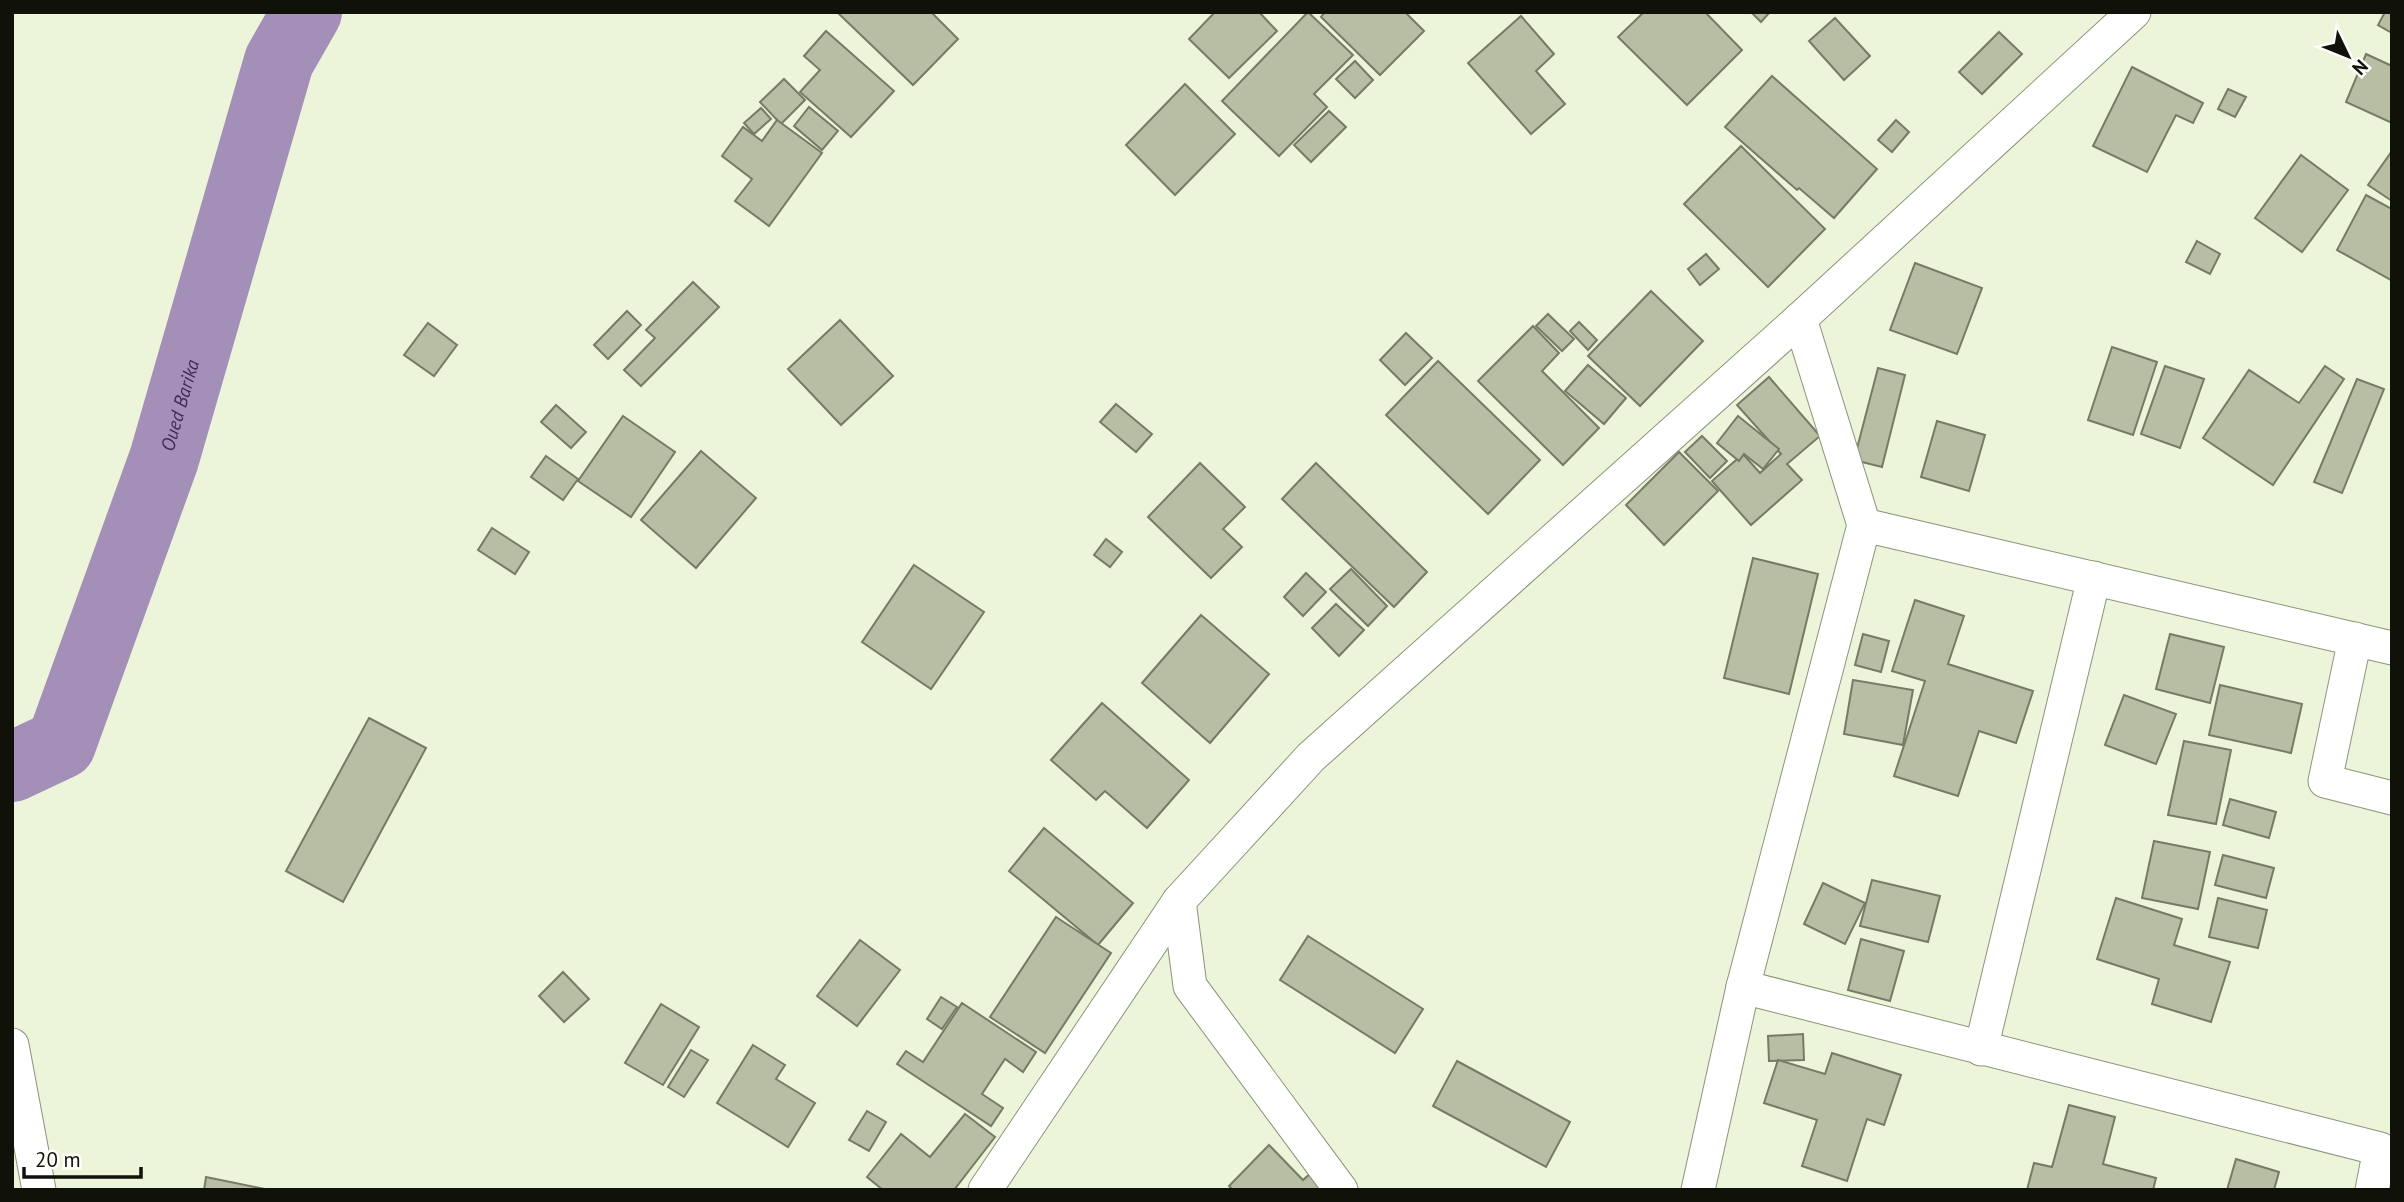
<svg xmlns="http://www.w3.org/2000/svg" width="2404" height="1202" viewBox="0 0 2404 1202" font-family="'PT Sans',sans-serif">
  <style>
    .lines { fill: none; stroke-linecap: round; stroke-linejoin: round }
    .river { stroke: #a38fb7; stroke-width: 70 }
    .building { fill: #b7bea4; stroke: #757c63; stroke-width: 2 }
    .street-casing { stroke: #8c937a; stroke-width: 35 }
    .street { stroke: #fff; stroke-width: 33 }
    .labels { text-anchor: middle; stroke-width: 6; stroke-linejoin: round; paint-order: stroke }
    .water-label { font-size: 19px; font-style: italic; fill: #44285b; stroke: #fdfef9 }
  </style>
  <rect width="100%" height="100%" fill="#ecf5d9"/>
  <g class="lines">
    <path class="river" id="s1" d="M 12,767 L 61,744 L 164,459 L 279,61 L 307,12"/>
  </g>
  <g class="building">
    <polygon points="931,12 958,39 913,85 838,13"/>
    <polygon points="1215,12 1259,12 1277,31 1229,78 1189,39"/>
    <polygon points="1308,12 1353,55 1314,94 1327,107 1279,156 1222,101"/>
    <polygon points="1325,12 1405,12 1424,31 1380,75 1321,17"/>
    <polygon points="1644,12 1705,12 1742,50 1687,105 1618,37"/>
    <polygon points="1751,12 1770,12 1761,22"/>
    <polygon points="2385,12 2392,12 2392,33 2378,25"/>
    <polygon points="1521,16 1554,54 1536,71 1565,104 1531,134 1468,63"/>
    <polygon points="1835,18 1870,56 1844,80 1809,41"/>
    <polygon points="826,31 894,91 851,137 800,92 820,70 804,56"/>
    <polygon points="1999,32 2022,54 1982,94 1959,72"/>
    <polygon points="2366,54 2392,66 2392,123 2346,102"/>
    <polygon points="1355,61 1373,80 1355,98 1336,79"/>
    <polygon points="2132,67 2203,103 2193,123 2176,115 2147,172 2093,146"/>
    <polygon points="1772,76 1877,169 1834,218 1799,188 1797,190 1725,127"/>
    <polygon points="784,79 805,100 781,124 760,102"/>
    <polygon points="1185,84 1235,134 1175,195 1126,145"/>
    <polygon points="2228,89 2246,97 2235,117 2218,109"/>
    <polygon points="809,107 838,131 822,150 794,126"/>
    <polygon points="761,108 771,119 754,134 744,123"/>
    <polygon points="1329,111 1346,127 1311,162 1294,145"/>
    <polygon points="777,120 822,153 769,226 735,201 752,179 722,156 743,127 762,141"/>
    <polygon points="1896,120 1909,132 1892,152 1878,140"/>
    <polygon points="1741,146 1825,229 1768,287 1684,204"/>
    <polygon points="2392,151 2392,201 2368,185"/>
    <polygon points="2301,155 2348,190 2302,252 2255,218"/>
    <polygon points="2366,195 2392,209 2391,280 2337,250"/>
    <polygon points="2197,241 2220,254 2210,274 2186,262"/>
    <polygon points="1706,254 1719,269 1700,285 1688,269"/>
    <polygon points="1915,263 1982,288 1957,354 1890,330"/>
    <polygon points="693,282 719,307 641,386 624,370 655,338 646,330"/>
    <polygon points="1651,291 1703,341 1640,406 1588,356"/>
    <polygon points="627,311 641,325 608,359 594,345"/>
    <polygon points="1548,314 1574,339 1562,351 1536,326"/>
    <polygon points="840,320 893,376 841,425 788,369"/>
    <polygon points="1579,322 1597,340 1588,350 1570,331"/>
    <polygon points="428,323 457,345 434,376 404,355"/>
    <polygon points="1533,326 1559,353 1542,371 1599,428 1563,465 1478,381"/>
    <polygon points="1406,333 1432,358 1405,385 1380,360"/>
    <polygon points="2112,347 2157,362 2133,435 2088,420"/>
    <polygon points="1438,361 1540,460 1488,514 1386,415"/>
    <polygon points="1588,365 1626,398 1604,424 1565,391"/>
    <polygon points="2165,366 2204,379 2180,448 2141,434"/>
    <polygon points="2325,366 2344,379 2273,485 2203,438 2249,370 2299,403"/>
    <polygon points="1878,368 1905,375 1882,467 1854,460"/>
    <polygon points="1769,377 1820,436 1787,464 1802,480 1751,525 1712,481 1743,454 1760,473 1781,454 1737,405"/>
    <polygon points="2357,379 2384,389 2342,493 2314,482"/>
    <polygon points="1116,404 1152,434 1136,452 1100,422"/>
    <polygon points="556,405 586,432 571,448 541,422"/>
    <polygon points="623,416 675,452 631,517 578,481"/>
    <polygon points="1738,416 1779,449 1763,469 1744,454 1739,461 1717,443"/>
    <polygon points="1937,421 1985,435 1969,491 1921,477"/>
    <polygon points="1702,436 1727,461 1710,478 1685,452"/>
    <polygon points="701,451 756,498 696,568 641,520"/>
    <polygon points="1679,452 1718,491 1664,545 1626,505"/>
    <polygon points="546,456 578,479 563,500 531,477"/>
    <polygon points="1200,463 1245,507 1223,529 1242,547 1211,578 1148,517"/>
    <polygon points="1316,463 1427,572 1394,607 1282,499"/>
    <polygon points="492,528 529,552 515,574 478,550"/>
    <polygon points="1106,539 1122,552 1110,567 1094,555"/>
    <polygon points="1753,558 1818,574 1789,694 1724,678"/>
    <polygon points="914,565 984,612 931,689 862,642"/>
    <polygon points="1351,569 1387,606 1368,626 1330,589"/>
    <polygon points="1306,573 1326,592 1303,616 1284,597"/>
    <polygon points="1915,600 1964,616 1948,664 2033,691 2016,743 1979,731 1958,796 1894,776 1925,681 1892,671"/>
    <polygon points="1336,604 1364,630 1339,656 1312,628"/>
    <polygon points="1201,615 1269,674 1210,743 1142,683"/>
    <polygon points="1863,634 1889,641 1881,672 1855,665"/>
    <polygon points="2170,634 2224,647 2210,703 2156,689"/>
    <polygon points="1853,680 1913,690 1903,745 1844,734"/>
    <polygon points="2220,685 2302,704 2291,753 2209,735"/>
    <polygon points="2124,695 2176,714 2156,764 2105,745"/>
    <polygon points="1102,703 1189,780 1147,828 1105,791 1096,800 1051,760"/>
    <polygon points="369,718 426,748 343,902 286,871"/>
    <polygon points="2184,741 2231,750 2216,824 2168,815"/>
    <polygon points="2230,799 2276,812 2269,838 2223,825"/>
    <polygon points="1044,828 1133,903 1098,945 1009,871"/>
    <polygon points="2154,841 2210,852 2198,909 2142,898"/>
    <polygon points="2223,855 2274,868 2266,898 2215,885"/>
    <polygon points="1872,880 1940,896 1928,942 1860,926"/>
    <polygon points="1823,883 1865,903 1845,944 1804,924"/>
    <polygon points="2116,898 2182,919 2174,945 2230,962 2211,1022 2152,1004 2159,979 2097,959"/>
    <polygon points="2218,898 2267,910 2258,948 2209,937"/>
    <polygon points="1056,917 1111,953 1045,1053 990,1017"/>
    <polygon points="1308,936 1423,1009 1395,1053 1280,980"/>
    <polygon points="1861,939 1904,951 1890,1001 1848,990"/>
    <polygon points="860,940 900,970 857,1026 817,996"/>
    <polygon points="563,972 589,999 564,1022 539,996"/>
    <polygon points="941,997 957,1007 942,1029 927,1019"/>
    <polygon points="962,1003 1036,1052 1023,1072 1005,1059 982,1094 1003,1108 991,1126 897,1064 906,1051 923,1062"/>
    <polygon points="661,1004 699,1027 663,1085 625,1063"/>
    <polygon points="1803,1034 1804,1060 1769,1061 1768,1036"/>
    <polygon points="753,1045 785,1065 776,1079 815,1103 788,1147 717,1103"/>
    <polygon points="691,1050 708,1060 684,1097 668,1087"/>
    <polygon points="1832,1053 1901,1075 1884,1125 1867,1119 1847,1181 1802,1166 1817,1120 1764,1103 1778,1060 1825,1074"/>
    <polygon points="1457,1061 1570,1122 1546,1167 1433,1106"/>
    <polygon points="2069,1105 2115,1117 2103,1164 2156,1178 2153,1190 2027,1190 2034,1163 2052,1167"/>
    <polygon points="867,1111 886,1122 869,1151 849,1140"/>
    <polygon points="965,1114 995,1137 954,1190 883,1190 867,1177 901,1134 930,1157"/>
    <polygon points="1269,1145 1303,1180 1312,1172 1328,1190 1233,1190 1229,1186"/>
    <polygon points="2236,1159 2279,1172 2274,1190 2227,1190"/>
    <polygon points="206,1177 265,1189 265,1190 204,1190"/>
  </g>
  <g class="lines">
    <defs>
      <g id="street">
        <polyline points="1864,525 2392,648"/>
        <polyline points="2355,639 2325,781 2392,798"/>
        <polyline points="1179,901 1190,986 1341,1190"/>
        <polyline points="1743,987 2380,1149 2372,1190"/>
        <polyline points="12,1045 39,1190"/>
        <polyline points="1981,1049 2094,578"/>
        <polyline points="985,1190 1179,901 1311,757 1800,319 2134,12"/>
        <polyline points="1698,1190 1743,987 1864,525 1800,319"/>
      </g>
    </defs>
    <use href="#street" class="street-casing"/>
    <use href="#street" class="street"/>
  </g>
  <g class="labels">
    <g class="water-label">
      <text dy="7" stroke="none"><textPath href="#s1" startOffset="413">Oued Barika</textPath></text>
    </g>
  </g>
  <rect width="2404" height="1202" fill="none" stroke="#101209" stroke-width="28"/>
  <g transform="translate(2348 56) rotate(133)" stroke="#fdfef9" stroke-width="5" paint-order="stroke">
  <path d="M0-5L12 26L0 18L-12 26Z" fill="#101209"/>
  <text y="-10" font-size="19" font-weight="bold" text-anchor="middle" fill="#101209">N</text>
  </g>
  <path d="M24 1167v10h117v-10" fill="none" stroke="#101209" stroke-width="3.5"/>
  <text x="35" y="1167" font-size="21" fill="#101209" stroke="#fdfef9" stroke-width="5" paint-order="stroke">20 m</text>
</svg>
